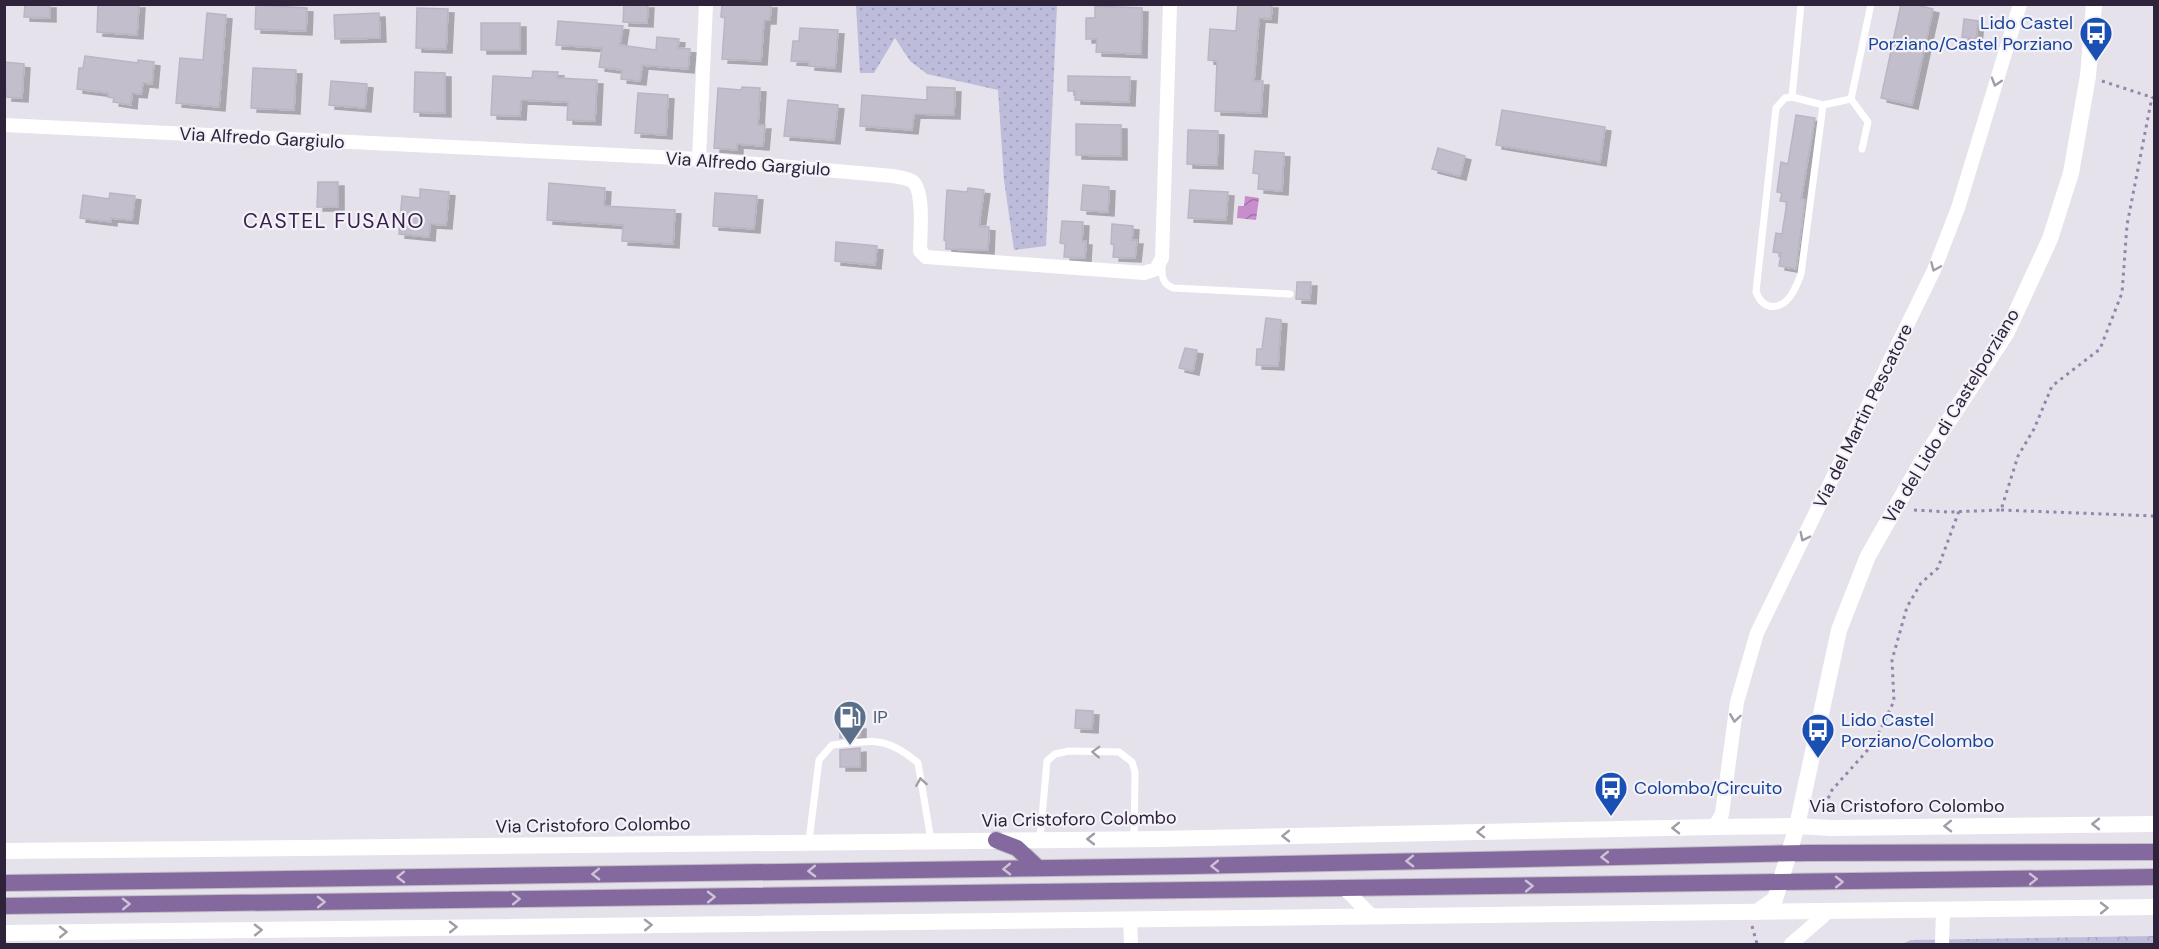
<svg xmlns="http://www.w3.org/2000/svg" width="2159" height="949" viewBox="0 0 2159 949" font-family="'DM Sans',sans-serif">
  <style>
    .grass { fill: url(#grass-dots) }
    .forest { fill: url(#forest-crowns) }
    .water { fill: url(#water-waves) }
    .building { fill: #c3becc; stroke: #bab5c5; stroke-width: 1.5; filter: url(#shadow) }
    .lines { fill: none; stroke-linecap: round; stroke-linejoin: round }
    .primary-casing { stroke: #c1bdc4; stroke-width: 18 }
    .path { stroke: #9684ad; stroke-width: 3; stroke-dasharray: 3 4.5; stroke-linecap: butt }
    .service { stroke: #fff; stroke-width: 7 }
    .minor { stroke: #fff; stroke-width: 14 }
    .tertiary { stroke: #fff; stroke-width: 16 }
    .primary { stroke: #84699e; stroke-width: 16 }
    .oneway { stroke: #a19ca7 }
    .oneway2 { stroke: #cdc2d8 }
    .labels { text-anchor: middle; stroke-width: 4.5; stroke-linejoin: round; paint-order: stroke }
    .transit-label { font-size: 18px; fill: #164399; stroke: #f4f2f8; text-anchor: start }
    .street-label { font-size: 18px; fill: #2f233b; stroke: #f4f2f8 }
    .service-label { font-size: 18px; fill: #4e5e75; stroke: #f4f2f8; text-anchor: start }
    .quarter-label { font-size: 21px; letter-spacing: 1.5px; fill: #37204c; stroke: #f4f2f8 }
  </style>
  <defs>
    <pattern id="grass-dots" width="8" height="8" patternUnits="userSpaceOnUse" patternTransform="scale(1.5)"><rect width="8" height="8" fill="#bdbcdb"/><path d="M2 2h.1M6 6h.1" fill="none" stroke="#a3a1bd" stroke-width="1.8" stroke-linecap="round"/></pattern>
    <pattern id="forest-crowns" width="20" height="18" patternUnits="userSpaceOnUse" patternTransform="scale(1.5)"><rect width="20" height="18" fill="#bdbcdb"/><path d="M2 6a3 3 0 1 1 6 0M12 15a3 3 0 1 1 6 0" fill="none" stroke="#a3a1bd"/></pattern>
    <pattern id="water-waves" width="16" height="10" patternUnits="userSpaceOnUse" patternTransform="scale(1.5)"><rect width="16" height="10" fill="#c78dcd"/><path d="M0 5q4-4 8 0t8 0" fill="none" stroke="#a273a8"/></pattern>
    <filter id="shadow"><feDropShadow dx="6" dy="4" stdDeviation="0" flood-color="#0004"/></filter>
  </defs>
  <rect width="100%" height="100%" fill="#e5e2eb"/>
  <polygon class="grass" points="856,5 1057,5 1046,246 1014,250 1004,180 998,90 927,74 910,61 895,38 874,73 860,73"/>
  <polygon class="forest" points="2154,936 2154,944 1902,944 1911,940"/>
  <polygon class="water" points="1245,196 1259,198 1256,220 1237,218 1238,206 1244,206"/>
  <g class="building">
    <polygon points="25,4 50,4 50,18 24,17"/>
    <polygon points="98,4 139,4 137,35 97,32"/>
    <polygon points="624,4 648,4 647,23 623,22"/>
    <polygon points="722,4 771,4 770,20 764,20 761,61 722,59 725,18 721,17"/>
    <polygon points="1238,4 1272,4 1271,19 1259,18 1254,81 1263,81 1261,113 1215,111 1217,61 1208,60 1210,29 1236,31"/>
    <polygon points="1901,4 1913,4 1933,9 1912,105 1881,98"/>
    <polygon points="256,5 307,8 306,31 255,29"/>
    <polygon points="1095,6 1142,8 1141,54 1096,52 1097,39 1086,39 1086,18 1095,18"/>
    <polygon points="417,8 448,9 446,49 416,48"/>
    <polygon points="207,13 226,15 219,107 176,103 180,58 203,60"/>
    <polygon points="379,13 380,38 335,39 334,15"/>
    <polygon points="1964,19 1978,21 1976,39 1962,37"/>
    <polygon points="558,21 623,26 620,45 656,50 657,37 679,39 678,48 690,49 688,69 642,65 640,81 621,79 622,70 599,67 602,48 556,45"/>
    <rect x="481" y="23" width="39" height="27"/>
    <polygon points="800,28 838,30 835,68 809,66 809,62 791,61 793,41 799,41"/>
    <polygon points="85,56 138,63 138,60 154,62 152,84 143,83 141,94 132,93 131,105 113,102 114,98 108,97 108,93 77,89 79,68 83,68"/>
    <polygon points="4,62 24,64 22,98 6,97"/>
    <polygon points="253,68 296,70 294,110 251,108"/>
    <polygon points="533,71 558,72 557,78 597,80 595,121 567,120 568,102 521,100 520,116 491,115 493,76 532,78"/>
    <polygon points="415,72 445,73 445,113 414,112"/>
    <polygon points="1068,76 1130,77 1129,102 1075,100 1075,91 1068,91"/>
    <polygon points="331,81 367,84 365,108 329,105"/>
    <polygon points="742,87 760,88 758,125 765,125 763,146 737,144 737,150 714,148 718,88 741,90"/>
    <polygon points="927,87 955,88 954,115 914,114 912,130 860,126 862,95 927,100"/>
    <polygon points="638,93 668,95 666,135 635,133"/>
    <polygon points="788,100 838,105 834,140 784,136"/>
    <polygon points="1502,110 1605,127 1600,162 1496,145"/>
    <polygon points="1796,115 1815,118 1801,199 1805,200 1796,269 1779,266 1781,253 1773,252 1776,233 1782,234 1787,202 1780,201 1782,193 1777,192 1781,162 1788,164"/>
    <polygon points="1076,124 1121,125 1121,156 1076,155"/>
    <polygon points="1188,130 1218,131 1217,165 1187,164"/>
    <polygon points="1438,148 1465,156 1460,176 1432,169"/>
    <polygon points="1255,151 1284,153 1282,191 1258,189 1259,174 1253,173"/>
    <polygon points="318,182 338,182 338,207 317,207"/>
    <polygon points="549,183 605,188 604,206 675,210 673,244 622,241 623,225 547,220"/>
    <polygon points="1083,185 1109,187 1108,212 1081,210"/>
    <polygon points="968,188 984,190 979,226 989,227 988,250 946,249 946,241 944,240 947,190 967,192"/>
    <polygon points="420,189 449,192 446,225 430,224 429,237 399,234 402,196 420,198"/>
    <polygon points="1190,190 1228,192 1226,220 1188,218"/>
    <polygon points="110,193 135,196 132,220 111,218 111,222 80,218 83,195 109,199"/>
    <polygon points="715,193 757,196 754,229 713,226"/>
    <polygon points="1062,221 1083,222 1082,241 1086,241 1085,258 1064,257 1065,244 1060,243"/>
    <polygon points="1112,224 1133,226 1132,240 1137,240 1135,258 1113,257 1114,245 1111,244"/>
    <polygon points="836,242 877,246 875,265 835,261"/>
    <polygon points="1297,282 1311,282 1310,300 1296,299"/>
    <polygon points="1266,318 1281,320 1278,366 1256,365 1257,349 1262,349"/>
    <polygon points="1185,348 1197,350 1193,371 1179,368"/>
    <polygon points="1076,710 1093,711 1092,729 1075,728"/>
    <polygon points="840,725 860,725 860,736 840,738"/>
    <polygon points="860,748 860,767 840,767 840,750"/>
  </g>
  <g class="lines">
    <defs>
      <g id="primary">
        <polyline points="996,840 1017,848 1038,868"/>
        <polyline points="4,883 1191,866 1807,853 2154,852"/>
        <polyline points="4,906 2154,877"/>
      </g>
    </defs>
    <use href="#primary" class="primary-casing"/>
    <g class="path">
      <polyline points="2102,81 2154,98"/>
      <polyline points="1914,510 1949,512 2001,510 2018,456 2034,429 2052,386 2100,349 2122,293 2127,225 2152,97"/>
      <polyline points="2001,510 2154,516"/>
      <polyline points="1822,812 1832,790 1874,743 1894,701 1892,660 1907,607 1921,583 1938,568 1959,511"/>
      <polyline points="1752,926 1757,944"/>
    </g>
    <g class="service">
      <polyline points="1792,97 1801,4"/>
      <polyline points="1851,99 1868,122 1862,149"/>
      <path d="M 1823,105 L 1801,274 C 1796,288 1787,310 1769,306 C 1762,304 1759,299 1756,292 L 1776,108 L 1785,98 L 1792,97 L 1823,105 L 1851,99 L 1871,4"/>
      <path d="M 1162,263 C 1162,275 1161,283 1173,288 L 1290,294"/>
      <polyline points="1040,839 1047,761 1055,754 1069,751 1119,752 1132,762 1135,772 1134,839"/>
      <path d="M 809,841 L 819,760 L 832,745 C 871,741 886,735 918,763 L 931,840"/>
    </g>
    <g class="minor">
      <path d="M 4,125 L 699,159 L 893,176 C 899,177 907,178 912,181 C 925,190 920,235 920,251 L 926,257 L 1144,273 L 1156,269 L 1162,258 L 1170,4"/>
      <polyline points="699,159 706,4"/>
      <polyline points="1714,827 1722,814 1737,702 1757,633 1934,270 1958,208 2020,4"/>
      <polyline points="1345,889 1373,917"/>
      <polyline points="1130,919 1131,944"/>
      <polyline points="1791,944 1828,912"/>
      <polyline points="1942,944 1943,910"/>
    </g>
    <g class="tertiary">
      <polyline points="4,851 1160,839 1714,827 1797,826 1831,828 2154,824"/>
      <polyline points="1757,912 1775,899 1780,883 1797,826 1839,630 1868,556 1921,463 2007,332 2050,239 2071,173 2088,76 2094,4"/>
      <polyline points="4,933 2154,907"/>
    </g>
    <use href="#primary" class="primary"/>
  </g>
  <defs><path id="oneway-chevron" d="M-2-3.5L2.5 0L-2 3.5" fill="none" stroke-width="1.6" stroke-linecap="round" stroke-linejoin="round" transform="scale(1.5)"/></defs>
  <g class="oneway">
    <use href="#oneway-chevron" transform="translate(1996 82) rotate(107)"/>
    <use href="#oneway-chevron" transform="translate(1935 267) rotate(113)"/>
    <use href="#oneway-chevron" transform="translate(1804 537) rotate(116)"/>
    <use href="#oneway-chevron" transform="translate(1735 718) rotate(98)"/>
    <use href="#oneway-chevron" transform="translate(1096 752) rotate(-178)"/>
    <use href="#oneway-chevron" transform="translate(921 782) rotate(-99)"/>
    <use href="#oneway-chevron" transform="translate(2096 824) rotate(180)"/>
    <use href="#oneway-chevron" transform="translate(1948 826) rotate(179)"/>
    <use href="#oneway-chevron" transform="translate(1676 828) rotate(179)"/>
    <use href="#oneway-chevron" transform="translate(1481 832) rotate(179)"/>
    <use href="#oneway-chevron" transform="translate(1286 836) rotate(179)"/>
    <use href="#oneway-chevron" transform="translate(1091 839) rotate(180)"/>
    <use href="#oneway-chevron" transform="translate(2104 908) rotate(-1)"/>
    <use href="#oneway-chevron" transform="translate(648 925) rotate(-1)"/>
    <use href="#oneway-chevron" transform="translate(453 927) rotate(-1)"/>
    <use href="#oneway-chevron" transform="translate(258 930) rotate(-1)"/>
    <use href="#oneway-chevron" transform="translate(63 932) rotate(-1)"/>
  </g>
  <g class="oneway2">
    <use href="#oneway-chevron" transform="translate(1605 857) rotate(179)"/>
    <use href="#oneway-chevron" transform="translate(1410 861) rotate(179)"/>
    <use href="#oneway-chevron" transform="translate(1215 866) rotate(179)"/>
    <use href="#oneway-chevron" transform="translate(1007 869) rotate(179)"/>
    <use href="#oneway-chevron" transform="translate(812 871) rotate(179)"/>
    <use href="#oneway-chevron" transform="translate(596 874) rotate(179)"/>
    <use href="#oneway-chevron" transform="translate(401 877) rotate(179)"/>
    <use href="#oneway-chevron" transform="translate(2033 879) rotate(-1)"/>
    <use href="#oneway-chevron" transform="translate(1839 882) rotate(-1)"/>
    <use href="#oneway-chevron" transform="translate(1529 886) rotate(-1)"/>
    <use href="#oneway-chevron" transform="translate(711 897) rotate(-1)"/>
    <use href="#oneway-chevron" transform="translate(516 899) rotate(-1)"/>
    <use href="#oneway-chevron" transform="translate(321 902) rotate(-1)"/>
    <use href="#oneway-chevron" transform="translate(126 904) rotate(-1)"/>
  </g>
  <defs>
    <symbol id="bus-pin" viewBox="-11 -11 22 30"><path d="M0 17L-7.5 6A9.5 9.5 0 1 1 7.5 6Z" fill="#1a4fb4" stroke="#f4f2f8"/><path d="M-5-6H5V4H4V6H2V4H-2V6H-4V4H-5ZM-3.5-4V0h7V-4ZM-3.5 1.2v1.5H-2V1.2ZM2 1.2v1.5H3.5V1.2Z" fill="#fff"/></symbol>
    <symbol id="fuel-pin" viewBox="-11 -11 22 30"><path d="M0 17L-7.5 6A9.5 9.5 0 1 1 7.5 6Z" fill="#5c6f8a" stroke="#f4f2f8"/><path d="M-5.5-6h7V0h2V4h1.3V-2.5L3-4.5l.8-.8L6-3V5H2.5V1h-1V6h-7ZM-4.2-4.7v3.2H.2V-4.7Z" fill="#fff"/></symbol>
  </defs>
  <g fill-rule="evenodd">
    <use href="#bus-pin" x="2077" y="14" width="38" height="52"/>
    <use href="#fuel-pin" x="831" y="698" width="38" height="52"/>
    <use href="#bus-pin" x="1799" y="711" width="38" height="52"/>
    <use href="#bus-pin" x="1592" y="769" width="38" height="52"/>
  </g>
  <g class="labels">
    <g class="transit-label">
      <text x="2073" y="29" text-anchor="end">Lido Castel<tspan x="2073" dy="21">Porziano/Castel Porziano</tspan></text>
      <text x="1841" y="726">Lido Castel<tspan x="1841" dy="21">Porziano/Colombo</tspan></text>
      <text x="1634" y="794">Colombo/Circuito</text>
    </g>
    <g class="street-label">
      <text transform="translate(262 138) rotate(3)" y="6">Via Alfredo Gargiulo</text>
      <text transform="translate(748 164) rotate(4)" y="6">Via Alfredo Gargiulo</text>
      <text transform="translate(1863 416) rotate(-64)" y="6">Via del Martin Pescatore</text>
      <text transform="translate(1951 416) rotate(-59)" y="6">Via del Lido di Castelporziano</text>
      <text x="1907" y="812">Via Cristoforo Colombo</text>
      <text transform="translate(1079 819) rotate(-1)" y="6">Via Cristoforo Colombo</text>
      <text transform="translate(593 825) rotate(-1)" y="6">Via Cristoforo Colombo</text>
    </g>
    <g class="service-label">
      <text x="873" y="723">IP</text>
    </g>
    <g class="quarter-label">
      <text x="334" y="228">CASTEL FUSANO</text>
    </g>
  </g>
  <rect width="2159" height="949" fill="none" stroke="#2f233b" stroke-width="12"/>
</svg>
